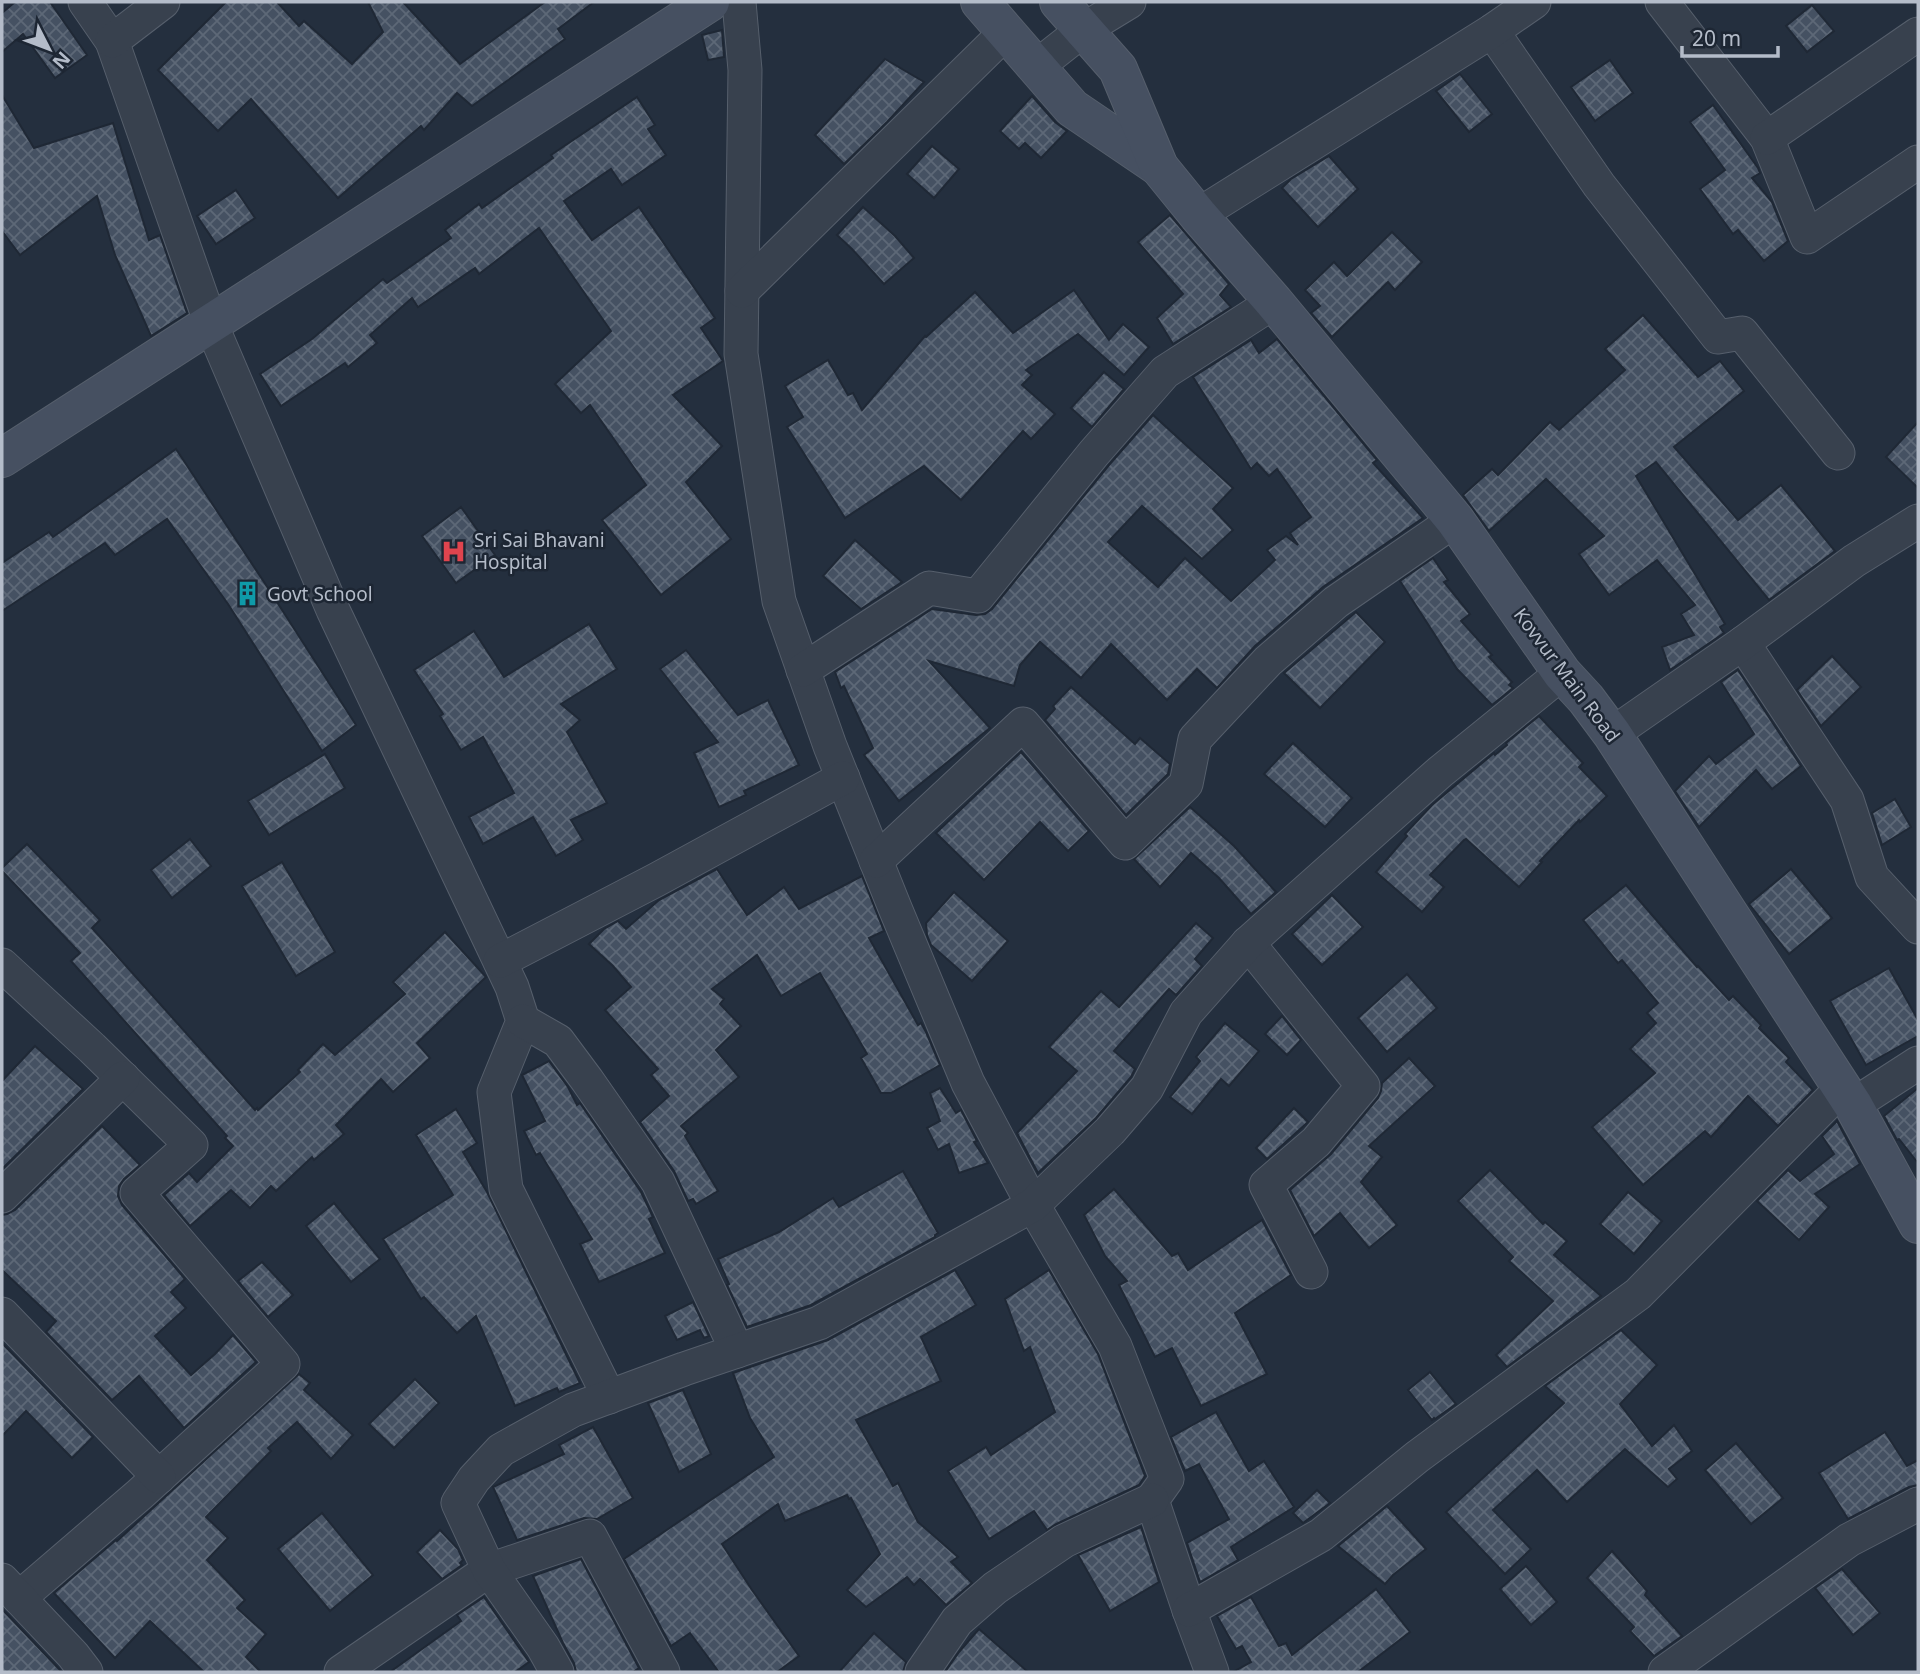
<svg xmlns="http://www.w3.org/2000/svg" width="1920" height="1674" viewBox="0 0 1920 1674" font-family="'Noto Sans',sans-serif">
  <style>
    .building { fill: url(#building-cross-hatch); stroke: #1f2835; stroke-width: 2 }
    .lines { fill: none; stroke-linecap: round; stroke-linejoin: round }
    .street-casing { stroke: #565f6c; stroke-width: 35 }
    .secondary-casing { stroke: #565f6c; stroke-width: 40 }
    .street { stroke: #38414e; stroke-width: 33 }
    .secondary { stroke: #465061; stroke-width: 38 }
    .labels { text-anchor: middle; stroke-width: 5; stroke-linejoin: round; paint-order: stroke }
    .poi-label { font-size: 19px; fill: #b4bcc9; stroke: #1d2633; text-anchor: start }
    .street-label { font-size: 19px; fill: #b4bcc9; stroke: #1d2633 }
  </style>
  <defs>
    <pattern id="building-cross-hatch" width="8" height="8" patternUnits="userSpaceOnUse" patternTransform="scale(1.75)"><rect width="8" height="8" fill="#455162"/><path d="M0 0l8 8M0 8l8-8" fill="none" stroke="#5d6877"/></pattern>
  </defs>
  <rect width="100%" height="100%" fill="#242f3e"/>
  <g class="building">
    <polygon points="15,2 50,2 87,55 55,78 23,34 2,52 2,13"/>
    <polygon points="226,2 277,2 299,26 304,21 352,64 383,32 368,2 403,2 460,64 545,2 594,2 558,29 565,39 472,106 457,93 424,130 421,126 338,198 251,99 218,131 158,70"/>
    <polygon points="1812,5 1834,31 1807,52 1786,26"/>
    <polygon points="722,30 724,57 708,60 702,35"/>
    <polygon points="885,59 924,82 887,122 844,164 815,135"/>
    <polygon points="1610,60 1633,93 1595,121 1571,87"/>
    <polygon points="1460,74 1492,114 1469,132 1436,91"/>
    <polygon points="2,95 34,148 113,123 149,240 160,235 187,313 151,336 115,255 97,196 20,255 2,231"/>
    <polygon points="1032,96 1055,122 1067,131 1041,158 1025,143 1019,149 1000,131"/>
    <polygon points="637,97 655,125 648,129 666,155 622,185 611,169 564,201 592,240 639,207 715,318 701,328 723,361 673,395 722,446 686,482 731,539 661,595 602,520 646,485 590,405 581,413 555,384 611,331 539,228 479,274 475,268 418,307 412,298 370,335 377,343 348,367 345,363 281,406 260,374 312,339 383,279 387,283 451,238 445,230 479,204 482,208 553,158 551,155"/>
    <polygon points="1713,105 1758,168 1760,173 1752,178 1772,202 1788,241 1764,261 1738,230 1733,234 1700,189 1725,170 1690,122"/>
    <polygon points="932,146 959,169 934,198 907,174"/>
    <polygon points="1329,156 1358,189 1318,227 1282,188 1291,179"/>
    <polygon points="236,190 255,218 216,244 197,216"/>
    <polygon points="863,207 895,236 914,258 884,284 852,249 837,235"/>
    <polygon points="1170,215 1229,284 1220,295 1231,307 1173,344 1157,318 1183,294 1138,242"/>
    <polygon points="1392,232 1422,262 1395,290 1388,282 1332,337 1311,313 1320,306 1305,290 1334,262 1347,276"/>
    <polygon points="1074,290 1109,340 1123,324 1149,347 1124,375 1078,334 1026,370 1032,375 1022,385 1055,414 1031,439 1023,431 961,500 924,466 845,518 787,427 803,417 785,386 828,360 848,395 853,393 862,410 925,336 926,337 975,292 1013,333"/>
    <polygon points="1643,315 1698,377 1720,361 1744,391 1674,447 1738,520 1781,485 1835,551 1769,600 1656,462 1636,476 1725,624 1720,627 1724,633 1670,670 1662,647 1694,635 1681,614 1695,605 1657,560 1609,595 1579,554 1604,536 1546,479 1489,531 1463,495 1492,469 1498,475 1550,422 1559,430 1625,370 1605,349"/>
    <polygon points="1277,339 1377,460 1373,463 1423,518 1323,587 1255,646 1217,688 1197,669 1167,700 1111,644 1081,678 1040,642 1020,665 1014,686 929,661 990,728 899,801 864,755 873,748 844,686 841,688 835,672 932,609 976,615 985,614 992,609 1109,465 1153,415 1233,488 1213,509 1233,530 1202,559 1142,506 1108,542 1158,587 1185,558 1231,601 1275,560 1267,550 1286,536 1298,545 1290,533 1311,517 1277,469 1269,476 1257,463 1251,469 1193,377 1251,340 1259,353"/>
    <polygon points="1104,372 1124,389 1092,427 1071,408"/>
    <polygon points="1918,422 1918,488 1886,457"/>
    <polygon points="176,449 266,585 356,725 322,751 228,604 167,519 115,555 105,543 2,611 2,563 49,532 53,537"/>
    <polygon points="461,507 495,555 456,583 422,536"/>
    <polygon points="855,540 902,582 861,609 823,576"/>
    <polygon points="1433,558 1448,580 1444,582 1470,614 1461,621 1492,655 1489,657 1512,682 1509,685 1513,688 1492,705 1457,669 1400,581"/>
    <polygon points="1356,612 1385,642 1320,708 1284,673"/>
    <polygon points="589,624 617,669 561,704 580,720 567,732 607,803 571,820 583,840 556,856 533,817 483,844 469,817 514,793 483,737 461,750 440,716 443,714 414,670 474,631 504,677"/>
    <polygon points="686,650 738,715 768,700 799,765 744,791 746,795 719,807 694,753 718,742 660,669"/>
    <polygon points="1832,656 1861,687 1821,726 1797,690"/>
    <polygon points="1738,670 1801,766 1772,789 1756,770 1699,827 1675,791 1709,756 1716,764 1754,734 1721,682"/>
    <polygon points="1071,687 1135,744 1140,738 1170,764 1168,774 1126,815 1045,720 1055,709 1053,706"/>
    <polygon points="1539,716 1583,763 1579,767 1607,796 1580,822 1579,820 1540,861 1542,862 1519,887 1466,839 1464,840 1430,875 1444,887 1422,912 1376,872 1407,836 1405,834 1432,805 1494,753 1495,755 1507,745 1506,743"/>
    <polygon points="1293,743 1352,798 1325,827 1264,774"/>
    <polygon points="1021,752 1089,831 1068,851 1040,822 984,880 936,833"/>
    <polygon points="325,754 345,788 269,835 248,801"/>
    <polygon points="1895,799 1911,827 1882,845 1872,813"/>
    <polygon points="1190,807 1234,846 1276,892 1251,914 1219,878 1191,853 1160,887 1134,859"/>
    <polygon points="190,839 211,866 172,898 151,870"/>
    <polygon points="27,844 100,920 92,928 255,1110 257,1108 258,1110 300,1072 298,1070 323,1044 335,1055 405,994 393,982 445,932 486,977 417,1043 430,1058 393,1092 381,1079 336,1125 344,1134 314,1160 312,1157 276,1191 271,1186 250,1208 231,1190 190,1226 164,1195 189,1173 197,1182 233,1146 225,1138 227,1136 71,961 80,953 2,871 2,868"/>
    <polygon points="282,862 335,952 296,976 242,886"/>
    <polygon points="717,869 747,915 784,887 799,909 862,876 884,931 869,938 918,1025 921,1023 926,1032 940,1065 891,1093 881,1093 861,1058 867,1054 820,973 781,996 757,955 712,989 724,999 720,1004 741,1026 716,1050 739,1077 681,1126 688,1133 685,1136 718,1191 696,1204 693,1199 688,1201 674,1171 640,1122 669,1096 651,1075 658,1069 605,1010 631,987 613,966 589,944 604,929 618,921 626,929 659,900"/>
    <polygon points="1791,869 1832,918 1789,954 1749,904"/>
    <polygon points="1626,885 1697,967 1698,966 1729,1000 1733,996 1761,1025 1759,1028 1789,1058 1786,1062 1813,1090 1778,1126 1748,1096 1711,1137 1705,1131 1643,1185 1592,1127 1655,1073 1630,1049 1656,1023 1647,1013 1658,1003 1622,960 1618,963 1583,920"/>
    <polygon points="954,892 1008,941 972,981 931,945 927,935 926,923"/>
    <polygon points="1332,895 1363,927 1322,965 1292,934"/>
    <polygon points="1196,923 1213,938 1195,959 1202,966 1176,995 1169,989 1114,1051 1135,1069 1131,1077 1096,1118 1038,1173 1017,1133 1077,1071 1049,1047 1101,991 1119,1007"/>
    <polygon points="1889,968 1918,1020 1918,1036 1866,1065 1830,1001"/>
    <polygon points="1407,974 1437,1008 1387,1052 1358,1018"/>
    <polygon points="1282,1016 1301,1040 1287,1055 1265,1034"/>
    <polygon points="1225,1023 1259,1051 1229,1086 1221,1079 1192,1114 1170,1097 1200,1061 1196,1057"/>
    <polygon points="35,1046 83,1089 2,1169 2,1081"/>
    <polygon points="1409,1058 1435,1086 1369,1146 1382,1157 1361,1182 1397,1225 1369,1248 1340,1213 1314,1236 1290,1190 1331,1154 1378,1098 1381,1091 1382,1083"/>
    <polygon points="549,1061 568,1087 577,1105 580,1103 641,1192 653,1217 649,1219 665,1253 599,1282 580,1244 592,1239 540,1153 536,1155 524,1131 545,1121 522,1075"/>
    <polygon points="940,1088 956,1113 961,1110 977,1141 974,1142 988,1163 959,1173 949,1144 938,1150 927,1128 940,1121 930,1093"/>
    <polygon points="1918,1088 1918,1163 1899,1139 1897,1140 1884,1116"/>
    <polygon points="1294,1108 1308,1122 1267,1159 1256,1148"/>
    <polygon points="456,1109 477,1143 463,1152 487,1192 580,1383 559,1392 557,1388 515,1406 476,1316 457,1333 424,1297 421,1299 383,1239 453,1195 416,1135"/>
    <polygon points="1837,1121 1860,1164 1815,1194 1829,1207 1799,1240 1757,1201 1788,1170 1800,1181 1834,1154 1822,1136"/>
    <polygon points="102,1126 140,1165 124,1179 119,1186 118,1196 122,1205 185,1279 171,1292 186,1308 155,1336 191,1375 215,1354 233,1335 256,1362 184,1428 139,1376 112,1400 46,1332 56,1321 2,1270 2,1215 7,1214 15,1210"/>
    <polygon points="1490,1170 1543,1224 1545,1222 1567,1241 1554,1255 1601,1296 1507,1367 1496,1355 1553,1301 1509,1261 1513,1257 1458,1201"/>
    <polygon points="903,1171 938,1233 935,1235 935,1237 811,1305 747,1327 727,1285 729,1284 718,1259 779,1232 833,1198 839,1207"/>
    <polygon points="1114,1189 1172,1256 1178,1253 1188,1270 1262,1220 1291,1275 1235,1313 1267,1374 1201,1406 1172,1348 1155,1357 1119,1285 1127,1281 1105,1256 1084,1215"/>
    <polygon points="1628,1192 1662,1221 1634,1254 1600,1224"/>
    <polygon points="334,1203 380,1259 351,1282 306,1226"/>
    <polygon points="262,1262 293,1295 268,1317 238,1281"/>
    <polygon points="955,1270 976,1305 921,1337 941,1381 856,1420 893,1486 898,1483 918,1522 958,1557 951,1562 972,1583 946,1605 920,1579 914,1585 907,1577 866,1607 847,1590 880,1554 851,1498 849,1499 847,1495 785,1521 778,1504 722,1544 752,1590 799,1656 777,1672 719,1672 690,1633 671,1646 624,1559 774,1457 750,1418 733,1373 828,1340"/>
    <polygon points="1049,1270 1098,1354 1145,1476 1139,1485 1056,1524 1047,1530 1034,1511 989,1539 948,1471 986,1447 991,1455 1055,1412 1030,1347 1024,1351 1005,1299"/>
    <polygon points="693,1302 709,1336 704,1338 700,1330 677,1340 665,1316"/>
    <polygon points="1621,1330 1657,1365 1620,1404 1652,1446 1674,1425 1692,1451 1669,1469 1677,1479 1668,1487 1625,1449 1567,1502 1537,1470 1493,1510 1531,1549 1505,1574 1446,1512 1564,1403 1545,1386"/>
    <polygon points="2,1343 93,1437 72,1458 26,1411 2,1436"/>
    <polygon points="1430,1372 1456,1404 1435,1419 1434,1418 1432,1420 1408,1390"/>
    <polygon points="299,1374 310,1383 304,1390 353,1435 331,1459 297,1422 268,1448 271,1451 206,1517 228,1538 207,1560 245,1600 237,1608 266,1634 246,1657 261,1672 204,1672 150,1621 115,1658 54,1593 116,1540 117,1541"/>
    <polygon points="415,1379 439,1403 394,1448 369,1424"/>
    <polygon points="683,1390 711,1454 679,1472 648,1403"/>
    <polygon points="1216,1412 1249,1471 1264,1461 1294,1507 1231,1547 1238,1560 1200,1582 1187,1543 1229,1519 1199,1464 1185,1471 1171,1437"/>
    <polygon points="593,1427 633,1498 597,1519 584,1518 517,1540 493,1487 564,1454 559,1445"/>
    <polygon points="1885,1432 1907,1466 1918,1460 1918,1485 1909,1487 1848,1519 1819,1473"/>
    <polygon points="1736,1443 1783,1498 1751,1524 1705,1470"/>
    <polygon points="1317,1490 1330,1503 1303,1523 1293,1513"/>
    <polygon points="1387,1506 1426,1549 1393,1575 1385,1584 1338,1546"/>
    <polygon points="322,1513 373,1575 330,1611 278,1549"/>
    <polygon points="1141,1527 1159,1582 1110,1611 1078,1555"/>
    <polygon points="440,1530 458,1549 463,1560 460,1563 462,1565 442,1579 417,1552"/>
    <polygon points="1612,1551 1647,1591 1645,1595 1682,1636 1654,1656 1630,1631 1634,1627 1587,1578"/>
    <polygon points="581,1559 639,1668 633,1672 576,1672 574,1663 563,1643 533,1576"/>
    <polygon points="1526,1566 1557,1602 1531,1625 1500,1589"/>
    <polygon points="1842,1569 1880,1613 1853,1635 1815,1588"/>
    <polygon points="1376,1589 1410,1632 1358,1672 1233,1672 1251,1662 1242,1646 1236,1649 1217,1616 1251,1597 1279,1646 1286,1643 1292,1655"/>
    <polygon points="484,1597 529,1662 515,1672 390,1672 461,1621 457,1615"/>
    <polygon points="2,1609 58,1668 62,1672 2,1672"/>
    <polygon points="979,1629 1028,1672 945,1672 959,1652"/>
    <polygon points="874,1633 906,1662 903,1672 839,1672"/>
  </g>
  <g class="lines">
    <defs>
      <g id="street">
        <polyline points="85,2 112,41 211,324 333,610 512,987 523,1021 494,1092 506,1189 609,1397"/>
        <polyline points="739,2 745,70 741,354 779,601 830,746 895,908 968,1083 1033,1205 1115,1346 1167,1479 1152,1500 1189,1610 1212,1672"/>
        <polyline points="1662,2 1767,138 1807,237 1918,162"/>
        <polyline points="1492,31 1599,185 1718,337 1742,333 1838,453"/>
        <polyline points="112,41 163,2"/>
        <polyline points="1036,67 1083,30 1129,2"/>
        <polyline points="1767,138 1918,34"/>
        <polyline points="1198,215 1492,31 1534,2"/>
        <polyline points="742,291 1005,33"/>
        <polyline points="1743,643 1847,800 1872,877 1918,927"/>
        <polyline points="803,670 929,588 978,596 1094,453 1165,372 1274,302"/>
        <polyline points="1612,734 1743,643 1854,561 1918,521"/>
        <polyline points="876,861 1023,724 1125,843 1186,784 1195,739 1268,661 1336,602 1455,520"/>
        <polyline points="1248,943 1363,1086 1316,1142 1266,1185 1311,1272"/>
        <polyline points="500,961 656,880 843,778"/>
        <polyline points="2,965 92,1048 191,1145 137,1193 283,1364 140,1494 19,1598"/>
        <polyline points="523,1021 558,1041 587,1080 658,1182 737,1351"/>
        <polyline points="1853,1105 1918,1063"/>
        <polyline points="2,1196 123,1078"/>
        <polyline points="2,1314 159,1477"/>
        <polyline points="2,1580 73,1655 86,1672"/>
        <polyline points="1189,1610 1321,1535 1417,1457 1638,1294 1842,1088"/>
        <polyline points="341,1672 489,1570 590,1536 663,1672"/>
        <polyline points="557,1672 543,1647 489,1570 458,1503 474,1479 501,1450 573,1410 684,1369 819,1323 1033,1205 1110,1131 1147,1088 1186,1013 1248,943 1440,772 1562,673"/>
        <polyline points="922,1672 957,1621 995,1588 1064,1541 1152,1500"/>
        <polyline points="1665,1672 1849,1540 1918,1504"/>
      </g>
      <g id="secondary">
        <polyline points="980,2 1072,108 1159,167"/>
        <polyline points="1059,2 1118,69 1159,167 1198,215 1274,302 1455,520 1562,673 1586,699 1612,734 1853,1105 1918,1224"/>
        <polyline points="2,458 710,2"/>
      </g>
    </defs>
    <use href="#street" class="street-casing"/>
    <use href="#secondary" class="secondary-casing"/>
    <use href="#street" class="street"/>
    <use href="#secondary" class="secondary"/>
  </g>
  <defs>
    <symbol id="hospital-bare" viewBox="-9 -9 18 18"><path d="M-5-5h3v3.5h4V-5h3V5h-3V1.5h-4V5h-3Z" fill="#e0444e" stroke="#1d2633" stroke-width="2.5" paint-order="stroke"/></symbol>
    <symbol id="building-bare" viewBox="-9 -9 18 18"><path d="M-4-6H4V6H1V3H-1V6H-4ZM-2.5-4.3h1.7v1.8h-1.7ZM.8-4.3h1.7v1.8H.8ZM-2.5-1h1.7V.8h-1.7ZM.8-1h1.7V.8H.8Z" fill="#0f9aa8" stroke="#1d2633" stroke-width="2.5" paint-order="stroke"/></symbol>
  </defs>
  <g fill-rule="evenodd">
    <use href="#hospital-bare" x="436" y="534" width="35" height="35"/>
    <use href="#building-bare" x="230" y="576" width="35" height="35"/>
  </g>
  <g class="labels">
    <g class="poi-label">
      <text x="474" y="547">Sri Sai Bhavani<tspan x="474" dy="22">Hospital</tspan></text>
      <text x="267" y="601">Govt School</text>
    </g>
    <g class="street-label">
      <text transform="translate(1567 675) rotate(53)" y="7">Kovvur Main Road</text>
    </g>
  </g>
  <rect width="1920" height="1674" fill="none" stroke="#b4bcc9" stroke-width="7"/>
  <g transform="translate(49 49) rotate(132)" stroke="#1d2633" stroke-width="5" paint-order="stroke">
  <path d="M0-5L12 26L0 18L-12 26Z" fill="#b4bcc9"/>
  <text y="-10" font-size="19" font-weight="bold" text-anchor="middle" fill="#b4bcc9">N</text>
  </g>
  <path d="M1682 46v10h96v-10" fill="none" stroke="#b4bcc9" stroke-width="3.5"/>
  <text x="1692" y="46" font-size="21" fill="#b4bcc9" stroke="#1d2633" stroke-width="5" paint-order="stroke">20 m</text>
</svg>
